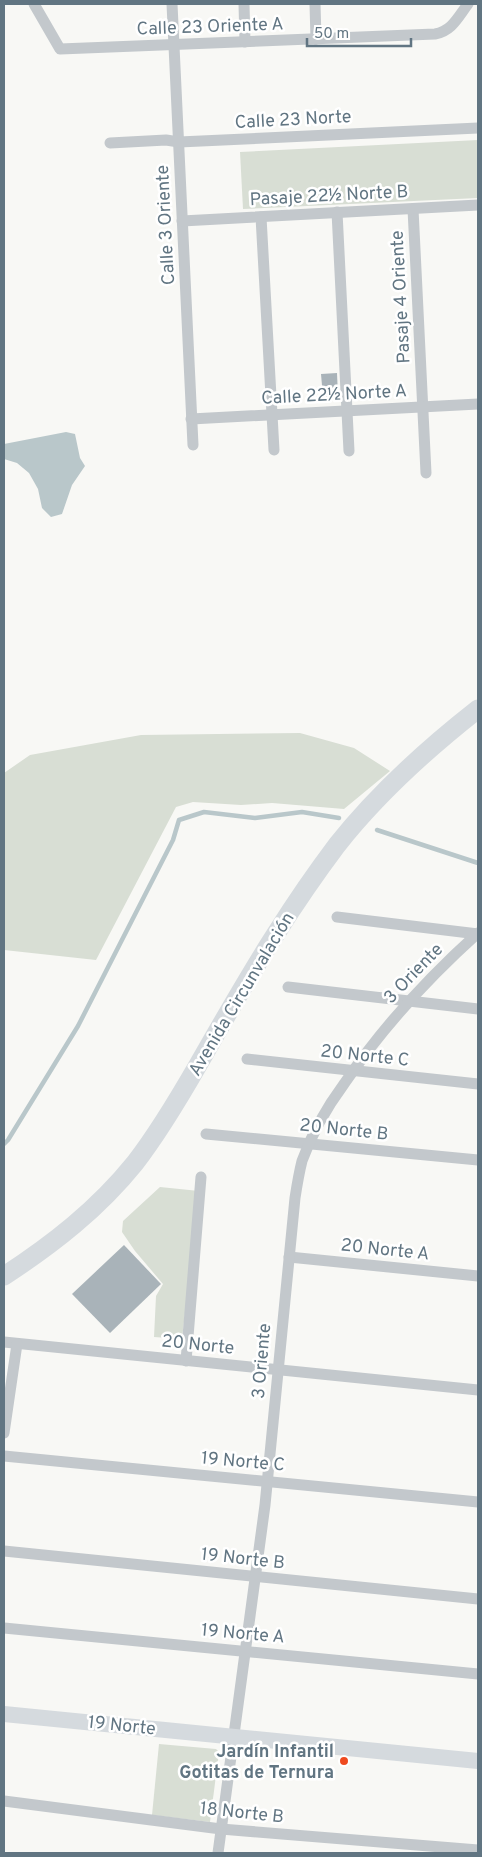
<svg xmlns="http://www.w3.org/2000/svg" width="482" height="1857" viewBox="0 0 482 1857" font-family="Overpass,sans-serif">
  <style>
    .green { fill: #d8ded4 }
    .water { fill: #b9c7ca }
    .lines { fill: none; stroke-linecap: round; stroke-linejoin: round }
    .stream { stroke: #b9c7ca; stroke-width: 4.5 }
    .building { fill: #a9b3b9 }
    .street { stroke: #c3c8cc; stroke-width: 11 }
    .secondary { stroke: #d5dade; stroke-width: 16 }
    .primary { stroke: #d5dade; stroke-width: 19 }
    .poi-dot { fill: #ef4a1f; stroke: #fff; stroke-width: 2 }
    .labels { text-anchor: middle; stroke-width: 5; stroke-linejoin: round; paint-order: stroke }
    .street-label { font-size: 18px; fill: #617582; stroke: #fff }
    .poi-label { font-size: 18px; font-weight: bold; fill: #617582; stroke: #fff; text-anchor: end }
  </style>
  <rect width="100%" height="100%" fill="#f8f8f5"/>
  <g class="green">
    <polygon points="478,140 478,198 243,209 240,152"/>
    <polygon points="300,733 354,748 390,771 344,809 272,803 241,805 193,802 176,807 96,960 4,950 4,773 30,755 141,735"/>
    <polygon points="160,1187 199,1191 182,1339 154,1337 156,1296 163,1284 135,1251 122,1232 123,1221"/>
    <polygon points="159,1744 216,1749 219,1752 210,1822 152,1815"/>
  </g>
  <polygon class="water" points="66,432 75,434 80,458 85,466 72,485 62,514 51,517 42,508 38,489 29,473 17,463 4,459 4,444"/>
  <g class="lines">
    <g class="stream">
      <polyline points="377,830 478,863"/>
      <polyline points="4,1144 8,1140 78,1026 173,840 179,820 204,812 255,818 302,812 339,818"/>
    </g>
  </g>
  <g class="building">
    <polygon points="337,373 338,396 323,397 321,374"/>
    <polygon points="124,1245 161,1284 110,1333 72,1294"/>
  </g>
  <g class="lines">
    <g class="street">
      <path d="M 34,4 L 60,49 L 435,34 C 452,31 458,17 468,4"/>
      <polyline points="172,4 193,445"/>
      <polyline points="244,4 245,42"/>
      <polyline points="315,4 316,39"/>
      <polyline points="110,143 166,140 179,142 478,128"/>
      <polyline points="413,209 426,473"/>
      <polyline points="337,212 349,451"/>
      <polyline points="261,217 274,450"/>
      <polyline points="182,221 478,205"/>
      <polyline points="191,419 478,404"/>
      <polyline points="337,917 478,934"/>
      <polyline points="288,987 478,1009"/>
      <polyline points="247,1059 478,1084"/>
      <polyline points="206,1134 478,1160"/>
      <polyline points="289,1257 478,1276"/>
      <polyline points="4,1342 478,1390"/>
      <polyline points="186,1361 201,1177"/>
      <polyline points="4,1433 17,1344"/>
      <polyline points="4,1456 478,1502"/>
      <polyline points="4,1551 478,1599"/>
      <polyline points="4,1628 478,1674"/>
      <polyline points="4,1801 221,1829 478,1850"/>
      <path d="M 218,1853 L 265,1505 L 295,1198 C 297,1185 299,1173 302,1161 C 312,1133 327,1107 344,1084 C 382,1028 428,978 478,933"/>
    </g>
    <polyline class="secondary" points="4,1714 478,1761"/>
    <path class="primary" d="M 4,1276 C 53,1244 98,1209 135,1163 C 159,1132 179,1098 198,1065 C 224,1020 249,975 277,932 C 296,902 316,873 337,845 C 378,793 427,749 478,709"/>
  </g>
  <circle class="poi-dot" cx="344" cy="1761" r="5"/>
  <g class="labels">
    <g class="street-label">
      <text transform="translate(210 26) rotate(-2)" y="6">Calle 23 Oriente A</text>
      <text transform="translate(293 119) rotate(-3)" y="6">Calle 23 Norte</text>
      <text transform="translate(329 195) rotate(-3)" y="6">Pasaje 22½ Norte B</text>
      <text transform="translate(165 225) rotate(-93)" y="6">Calle 3 Oriente</text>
      <text transform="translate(400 297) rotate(-93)" y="6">Pasaje 4 Oriente</text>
      <text transform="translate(334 394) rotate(-3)" y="6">Calle 22½ Norte A</text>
      <text transform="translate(413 973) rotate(-46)" y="6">3 Oriente</text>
      <text transform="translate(241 994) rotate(-59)" y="6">Avenida Circunvalación</text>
      <text transform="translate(365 1055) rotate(6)" y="6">20 Norte C</text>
      <text transform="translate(344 1129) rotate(6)" y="6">20 Norte B</text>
      <text transform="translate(385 1249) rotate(6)" y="6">20 Norte A</text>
      <text transform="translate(198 1344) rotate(6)" y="6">20 Norte</text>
      <text transform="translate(261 1361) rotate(-85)" y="6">3 Oriente</text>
      <text transform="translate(243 1461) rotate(5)" y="6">19 Norte C</text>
      <text transform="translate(243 1558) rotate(6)" y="6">19 Norte B</text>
      <text transform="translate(243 1633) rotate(5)" y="6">19 Norte A</text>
      <text transform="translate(122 1725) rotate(6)" y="6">19 Norte</text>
      <text transform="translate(242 1812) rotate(6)" y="6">18 Norte B</text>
    </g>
    <g class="poi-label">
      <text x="334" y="1757">Jardín Infantil<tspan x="334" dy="21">Gotitas de Ternura</tspan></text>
    </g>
  </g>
  <rect width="482" height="1857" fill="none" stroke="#617582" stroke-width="10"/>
  <path d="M307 38v8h104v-8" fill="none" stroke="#617582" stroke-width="2.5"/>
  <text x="314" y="38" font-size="15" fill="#617582" stroke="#ffffff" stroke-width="4" paint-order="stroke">50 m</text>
</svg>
